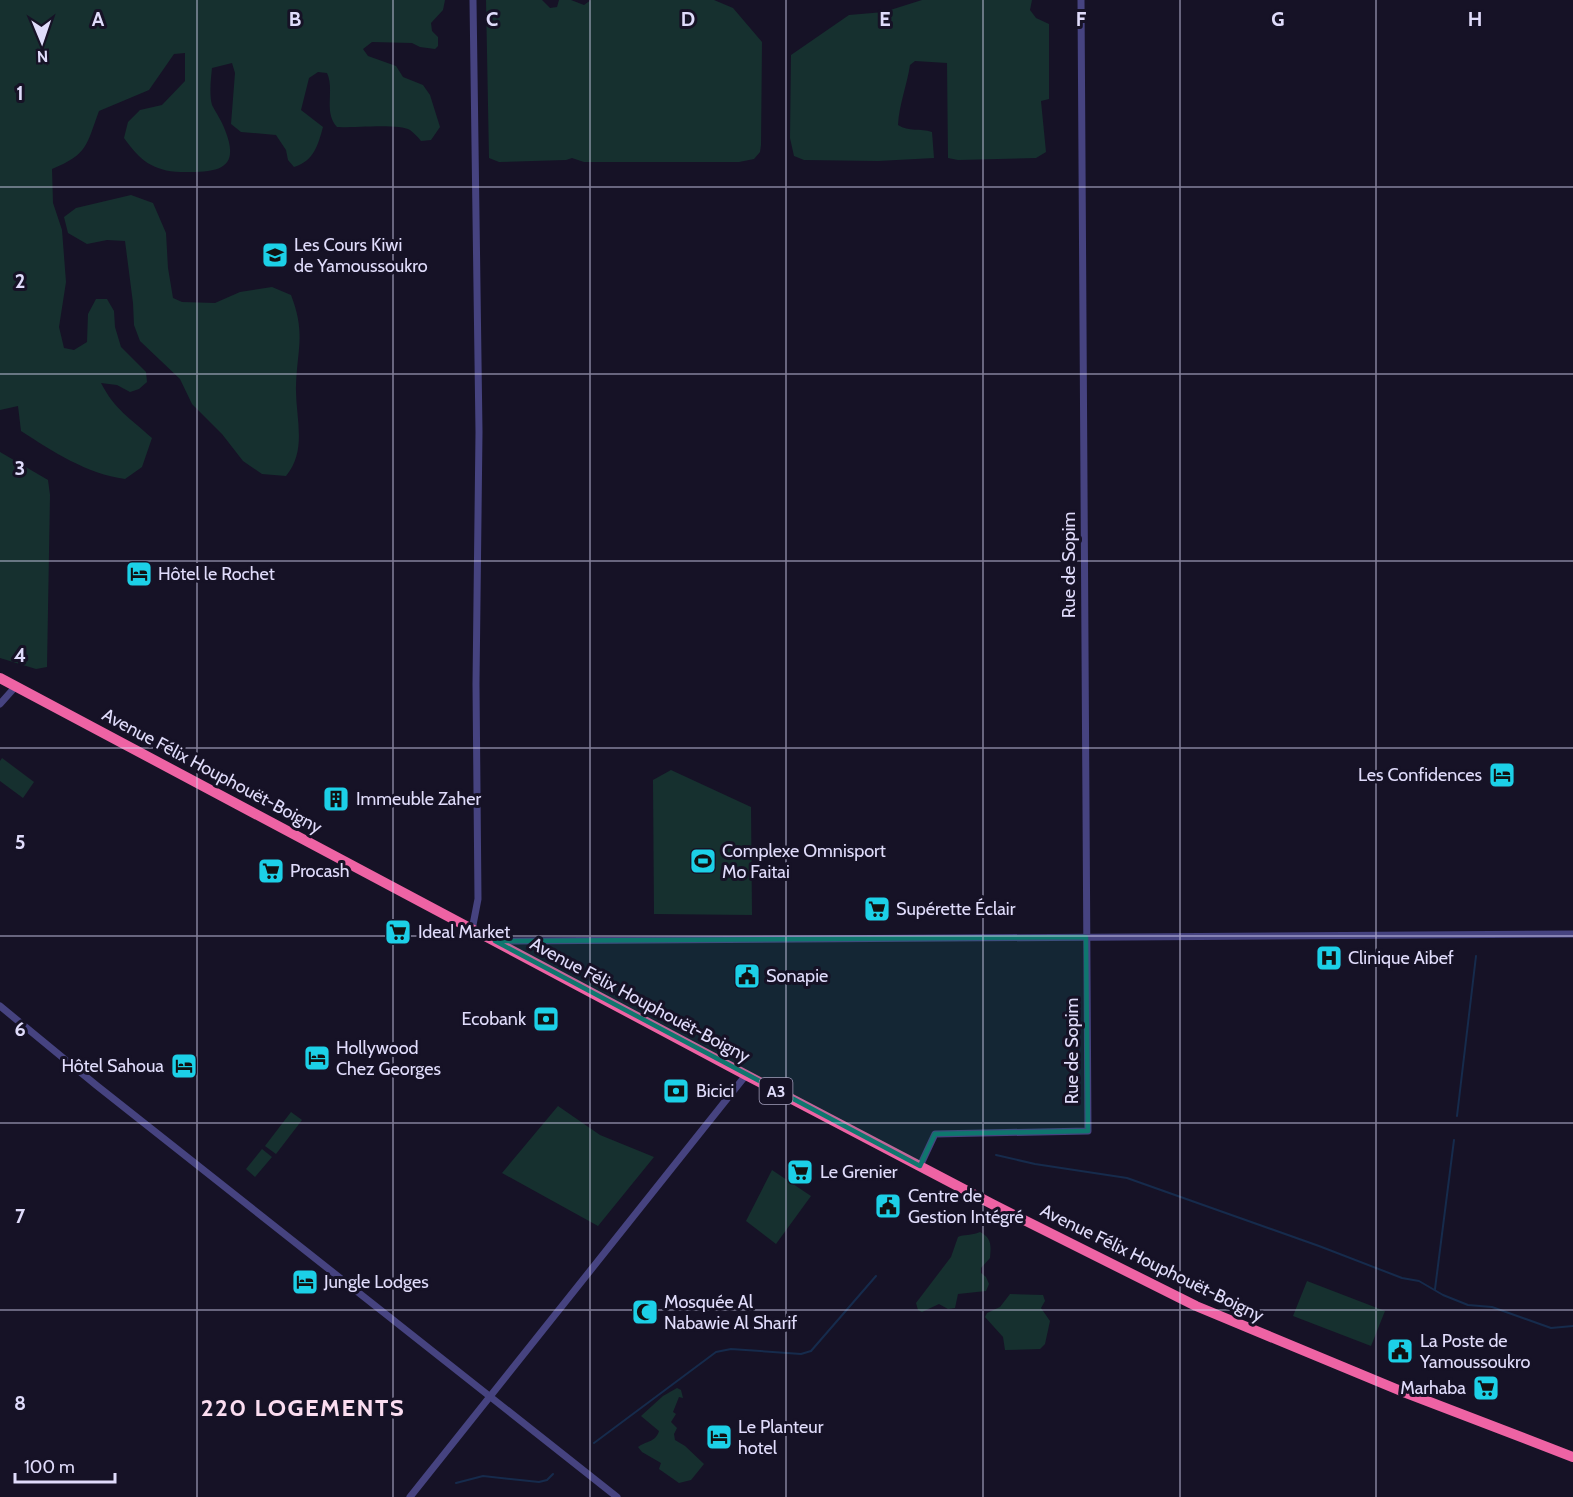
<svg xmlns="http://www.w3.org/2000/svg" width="1573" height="1497" viewBox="0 0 1573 1497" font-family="Cabin,sans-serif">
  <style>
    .green { fill: #16302f }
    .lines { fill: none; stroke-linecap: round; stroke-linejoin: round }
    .stream { stroke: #162b4c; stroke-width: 2 }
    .minor { stroke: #464380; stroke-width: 7 }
    .highway { stroke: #ee63a4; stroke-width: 10 }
    .marked { fill: #0f766e; fill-opacity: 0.2; stroke: #0f766e; stroke-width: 4.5; stroke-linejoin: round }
    .grid { fill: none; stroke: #e0dcfb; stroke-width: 1.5; stroke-opacity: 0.55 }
    .labels { text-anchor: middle; stroke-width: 6; stroke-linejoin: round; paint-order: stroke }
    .shield { fill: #161226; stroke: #a39fbb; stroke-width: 1.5 }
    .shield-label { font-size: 16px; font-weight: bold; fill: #e0dcfb }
    .poi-label { font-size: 18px; fill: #e0dcfb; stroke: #161226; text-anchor: start }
    .street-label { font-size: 18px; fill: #e0dcfb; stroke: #161226 }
    .district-label { font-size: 24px; font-weight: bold; letter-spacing: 1.5px; fill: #fbddf0; stroke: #161226 }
    .grid-label { font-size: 20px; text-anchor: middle; font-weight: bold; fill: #e0dcfb; stroke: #161226; stroke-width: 6; stroke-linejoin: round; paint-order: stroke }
  </style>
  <rect width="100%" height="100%" fill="#161226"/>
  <g class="green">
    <path d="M 0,0 L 445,0 L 443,10 L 431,23 L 432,31 L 438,37 L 438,46 L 435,49 L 420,47 L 412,43 L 372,42 L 363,49 L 368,56 L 396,66 L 403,77 L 423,85 L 430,95 L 440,127 L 431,140 L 421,141 C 418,137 414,133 410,130 C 399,123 353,128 337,127 C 323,112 335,90 327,73 L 318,72 L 309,78 L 301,110 L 323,127 C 318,145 314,161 294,167 L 288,160 L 286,150 L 276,135 L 241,132 L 231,124 L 235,73 L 232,63 L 212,68 C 211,78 209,94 212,105 C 216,113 222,121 225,130 C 242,172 214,172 181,172 C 152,171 140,160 124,138 L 128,122 L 140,110 L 162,105 L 185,81 L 185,53 L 174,54 L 149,90 L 99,111 C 86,146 88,154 52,169 L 53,203 L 62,230 L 66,282 L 59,327 L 64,348 L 74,350 L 87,342 L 88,314 L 96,299 L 107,299 L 114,311 L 115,327 L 121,347 L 146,372 L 147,382 L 139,389 L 130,392 L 117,385 L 101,383 C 115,410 130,418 152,438 L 142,467 L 125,479 C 87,474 52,451 21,431 L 18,406 L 0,410 Z"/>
    <polygon points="486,0 542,0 550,8 557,7 559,0 571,0 584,5 591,0 714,0 733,8 762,42 761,145 760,152 754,159 739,162 584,162 572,158 566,160 499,162 489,158"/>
    <path d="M 922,0 L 1032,0 L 1030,10 L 1036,18 L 1049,24 L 1049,99 L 1041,101 L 1046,152 L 1036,158 L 958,160 L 948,158 L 947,63 L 915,61 L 910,65 C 907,85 899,105 898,125 C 909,132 920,128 932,132 L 934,158 L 878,161 L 804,160 L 794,156 L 790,138 L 791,55 L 849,15 L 884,12 Z"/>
    <path d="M 131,195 L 153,203 L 166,233 L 168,268 L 173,298 L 182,302 L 215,303 L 240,292 L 272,287 L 291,295 C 306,333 297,350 296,386 C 295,416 308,450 286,476 L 262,474 L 243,461 L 222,434 L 192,404 L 180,379 L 140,341 L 134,325 L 133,303 L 125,241 L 107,240 L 87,244 L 68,233 L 64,217 L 76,208 Z"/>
    <polygon points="0,452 48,480 50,495 47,667 36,669 0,658"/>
    <polygon points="2,758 34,782 23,798 0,781 0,761"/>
    <polygon points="671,770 751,807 752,915 654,914 653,780"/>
    <polygon points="558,1106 600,1135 654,1157 598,1226 502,1173"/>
    <polygon points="291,1112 302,1120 276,1154 265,1146"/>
    <polygon points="262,1149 272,1157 255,1177 246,1169"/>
    <polygon points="772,1170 811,1196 776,1244 746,1221"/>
    <path d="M 980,1232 C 992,1238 991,1246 990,1258 L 981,1268 L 981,1273 L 986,1277 L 989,1284 L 986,1291 L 958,1294 L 955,1308 L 948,1309 L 939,1304 L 922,1312 L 918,1310 L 916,1303 L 951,1257 L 958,1237 C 964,1234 971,1236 980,1232 Z"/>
    <polygon points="1307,1281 1385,1311 1371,1346 1293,1316"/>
    <polygon points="1010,1294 1043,1295 1045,1301 1041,1308 1050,1321 1045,1344 1040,1349 1005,1350 1003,1337 985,1317 987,1313 1000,1307"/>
    <path d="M 677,1388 L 681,1390 L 683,1398 L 679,1397 L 673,1412 L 676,1414 L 671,1422 L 677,1428 L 674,1434 L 675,1440 L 685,1446 L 704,1464 L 691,1480 L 679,1483 L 659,1469 L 661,1463 L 642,1452 L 638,1447 C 646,1441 656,1442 659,1431 L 641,1416 L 663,1396 Z"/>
  </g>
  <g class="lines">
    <g class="stream">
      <polyline points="1457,1116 1476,956"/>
      <polyline points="996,1155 1035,1164 1127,1178 1319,1246 1402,1278 1419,1281 1443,1295 1468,1305 1492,1307 1551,1328 1573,1326"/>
      <polyline points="1435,1289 1454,1140"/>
      <polyline points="594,1443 716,1352 731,1349 801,1354 811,1351 876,1276"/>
      <polyline points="456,1483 483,1476 539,1482 547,1480 553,1474"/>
    </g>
    <g class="minor">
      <polyline points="0,704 16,686"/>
      <polyline points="472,930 478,899 476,684 479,432 473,0"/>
      <polyline points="499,941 1573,934"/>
      <polyline points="0,1006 96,1085 617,1497"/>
      <polyline points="920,1166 935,1134 1088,1131 1081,0"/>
      <polyline points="410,1497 746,1075"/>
    </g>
    <polyline class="highway" points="0,678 746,1075 992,1204 1196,1306 1401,1391 1573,1457"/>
  </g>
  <path class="marked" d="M 1086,937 L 1088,1131 L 935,1134 L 920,1166 L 495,941 Z"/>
  <path class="grid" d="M 197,0 L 197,1497M 393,0 L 393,1497M 590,0 L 590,1497M 786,0 L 786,1497M 983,0 L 983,1497M 1180,0 L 1180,1497M 1376,0 L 1376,1497M 0,187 L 1573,187M 0,374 L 1573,374M 0,561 L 1573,561M 0,748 L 1573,748M 0,936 L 1573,936M 0,1123 L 1573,1123M 0,1310 L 1573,1310"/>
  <defs>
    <symbol id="school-square" viewBox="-11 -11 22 22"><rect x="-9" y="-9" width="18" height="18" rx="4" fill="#1cd0e7" stroke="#161226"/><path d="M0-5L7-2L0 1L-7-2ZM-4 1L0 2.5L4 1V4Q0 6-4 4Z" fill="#111"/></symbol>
    <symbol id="hotel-square" viewBox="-11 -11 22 22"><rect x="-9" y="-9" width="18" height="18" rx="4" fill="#1cd0e7" stroke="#161226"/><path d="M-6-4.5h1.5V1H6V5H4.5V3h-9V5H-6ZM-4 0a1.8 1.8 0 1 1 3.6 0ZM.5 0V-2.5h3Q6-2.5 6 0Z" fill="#111"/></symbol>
    <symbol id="building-square" viewBox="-11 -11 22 22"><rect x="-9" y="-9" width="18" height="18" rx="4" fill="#1cd0e7" stroke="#161226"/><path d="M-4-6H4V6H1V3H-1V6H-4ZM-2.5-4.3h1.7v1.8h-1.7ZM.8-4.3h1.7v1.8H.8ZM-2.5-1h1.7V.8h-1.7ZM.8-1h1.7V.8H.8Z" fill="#111"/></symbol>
    <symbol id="stadium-square" viewBox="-11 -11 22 22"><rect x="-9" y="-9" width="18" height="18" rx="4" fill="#1cd0e7" stroke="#161226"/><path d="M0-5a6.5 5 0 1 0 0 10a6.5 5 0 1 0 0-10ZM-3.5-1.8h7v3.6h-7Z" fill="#111"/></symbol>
    <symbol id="supermarket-square" viewBox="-11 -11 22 22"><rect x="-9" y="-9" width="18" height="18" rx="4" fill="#1cd0e7" stroke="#161226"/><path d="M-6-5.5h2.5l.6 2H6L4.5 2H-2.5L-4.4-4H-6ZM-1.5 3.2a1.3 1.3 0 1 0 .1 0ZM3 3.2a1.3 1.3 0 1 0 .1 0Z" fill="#111"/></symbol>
    <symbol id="hospital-square" viewBox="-11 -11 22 22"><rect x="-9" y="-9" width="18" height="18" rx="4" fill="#1cd0e7" stroke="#161226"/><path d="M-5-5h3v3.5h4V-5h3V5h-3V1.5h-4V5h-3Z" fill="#111"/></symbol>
    <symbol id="civic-square" viewBox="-11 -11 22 22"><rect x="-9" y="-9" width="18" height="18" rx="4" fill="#1cd0e7" stroke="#161226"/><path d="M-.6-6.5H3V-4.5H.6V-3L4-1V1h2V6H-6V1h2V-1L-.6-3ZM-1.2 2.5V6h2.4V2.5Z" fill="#111"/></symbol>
    <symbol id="bank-square" viewBox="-11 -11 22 22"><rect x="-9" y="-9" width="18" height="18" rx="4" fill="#1cd0e7" stroke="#161226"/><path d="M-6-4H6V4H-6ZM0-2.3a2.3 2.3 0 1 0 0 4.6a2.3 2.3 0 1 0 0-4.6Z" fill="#111"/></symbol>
    <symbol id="mosque-square" viewBox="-11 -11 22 22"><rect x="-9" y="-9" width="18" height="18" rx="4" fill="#1cd0e7" stroke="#161226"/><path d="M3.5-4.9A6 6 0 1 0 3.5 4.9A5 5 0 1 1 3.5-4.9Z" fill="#111"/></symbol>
  </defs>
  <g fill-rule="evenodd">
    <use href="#school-square" x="260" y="240" width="30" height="30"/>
    <use href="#hotel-square" x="124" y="559" width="30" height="30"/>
    <use href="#hotel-square" x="1487" y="760" width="30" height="30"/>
    <use href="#building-square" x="321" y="784" width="30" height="30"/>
    <use href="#stadium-square" x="688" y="846" width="30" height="30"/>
    <use href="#supermarket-square" x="256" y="856" width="30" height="30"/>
    <use href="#supermarket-square" x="862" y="894" width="30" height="30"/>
    <use href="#supermarket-square" x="383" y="917" width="30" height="30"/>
    <use href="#hospital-square" x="1314" y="943" width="30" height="30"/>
    <use href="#civic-square" x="732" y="961" width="30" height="30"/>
    <use href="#bank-square" x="531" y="1004" width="30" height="30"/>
    <use href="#hotel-square" x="302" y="1043" width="30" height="30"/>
    <use href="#hotel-square" x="169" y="1051" width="30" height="30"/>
    <use href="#bank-square" x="661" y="1076" width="30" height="30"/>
    <use href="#supermarket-square" x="785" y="1157" width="30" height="30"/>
    <use href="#civic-square" x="873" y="1191" width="30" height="30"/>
    <use href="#hotel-square" x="290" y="1267" width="30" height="30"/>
    <use href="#mosque-square" x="630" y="1297" width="30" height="30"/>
    <use href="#civic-square" x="1385" y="1336" width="30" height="30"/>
    <use href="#supermarket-square" x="1471" y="1373" width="30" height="30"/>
    <use href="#hotel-square" x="704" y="1422" width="30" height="30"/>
  </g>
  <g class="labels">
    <rect class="shield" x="759.5" y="1078" width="33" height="26" rx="4.5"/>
    <g class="shield-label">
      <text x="776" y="1097">A3</text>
    </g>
    <g class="poi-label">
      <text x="294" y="251">Les Cours Kiwi<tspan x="294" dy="21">de Yamoussoukro</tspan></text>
      <text x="158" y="580">Hôtel le Rochet</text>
      <text x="1482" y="781" text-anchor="end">Les Confidences</text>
      <text x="356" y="805">Immeuble Zaher</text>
      <text x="722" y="857">Complexe Omnisport<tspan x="722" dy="21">Mo Faitai</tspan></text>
      <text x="290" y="877">Procash</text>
      <text x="896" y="915">Supérette Éclair</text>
      <text x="418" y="938">Ideal Market</text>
      <text x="1348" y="964">Clinique Aibef</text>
      <text x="766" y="982">Sonapie</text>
      <text x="526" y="1025" text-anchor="end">Ecobank</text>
      <text x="336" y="1054">Hollywood<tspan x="336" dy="21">Chez Georges</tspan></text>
      <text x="164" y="1072" text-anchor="end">Hôtel Sahoua</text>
      <text x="696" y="1097">Bicici</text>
      <text x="820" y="1178">Le Grenier</text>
      <text x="908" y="1202">Centre de<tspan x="908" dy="21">Gestion Intégré</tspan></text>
      <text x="324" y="1288">Jungle Lodges</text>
      <text x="664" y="1308">Mosquée Al<tspan x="664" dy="21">Nabawie Al Sharif</tspan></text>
      <text x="1420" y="1347">La Poste de<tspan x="1420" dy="21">Yamoussoukro</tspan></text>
      <text x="1466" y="1394" text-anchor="end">Marhaba</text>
      <text x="738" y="1433">Le Planteur<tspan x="738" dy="21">hotel</tspan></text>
    </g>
    <g class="street-label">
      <text transform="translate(1069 565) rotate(-90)" y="6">Rue de Sopim</text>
      <text transform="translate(212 771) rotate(28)" y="6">Avenue Félix Houphouët-Boigny</text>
      <text transform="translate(640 1000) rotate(28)" y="6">Avenue Félix Houphouët-Boigny</text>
      <text transform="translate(1072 1051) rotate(-90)" y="6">Rue de Sopim</text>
      <text transform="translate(1152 1263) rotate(26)" y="6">Avenue Félix Houphouët-Boigny</text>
    </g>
    <g class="district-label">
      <text x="303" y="1416">220 LOGEMENTS</text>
    </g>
  </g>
  <g class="grid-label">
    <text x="98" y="26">A</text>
    <text x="295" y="26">B</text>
    <text x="492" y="26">C</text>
    <text x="688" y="26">D</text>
    <text x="885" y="26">E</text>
    <text x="1081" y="26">F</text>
    <text x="1278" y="26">G</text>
    <text x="1475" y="26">H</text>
    <text x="20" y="100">1</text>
    <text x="20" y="288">2</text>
    <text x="20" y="475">3</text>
    <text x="20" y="662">4</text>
    <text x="20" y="849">5</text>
    <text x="20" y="1036">6</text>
    <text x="20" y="1223">7</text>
    <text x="20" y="1410">8</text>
  </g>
  <g transform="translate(42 42) rotate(178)" stroke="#161226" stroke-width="4.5" paint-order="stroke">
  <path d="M0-4.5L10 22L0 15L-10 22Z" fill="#e0dcfb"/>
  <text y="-9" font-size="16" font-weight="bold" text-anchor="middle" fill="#e0dcfb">N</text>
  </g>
  <path d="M15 1473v9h100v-9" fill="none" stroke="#e0dcfb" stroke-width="3"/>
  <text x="24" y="1473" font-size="18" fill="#e0dcfb" stroke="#161226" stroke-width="4.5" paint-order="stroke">100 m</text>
</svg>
